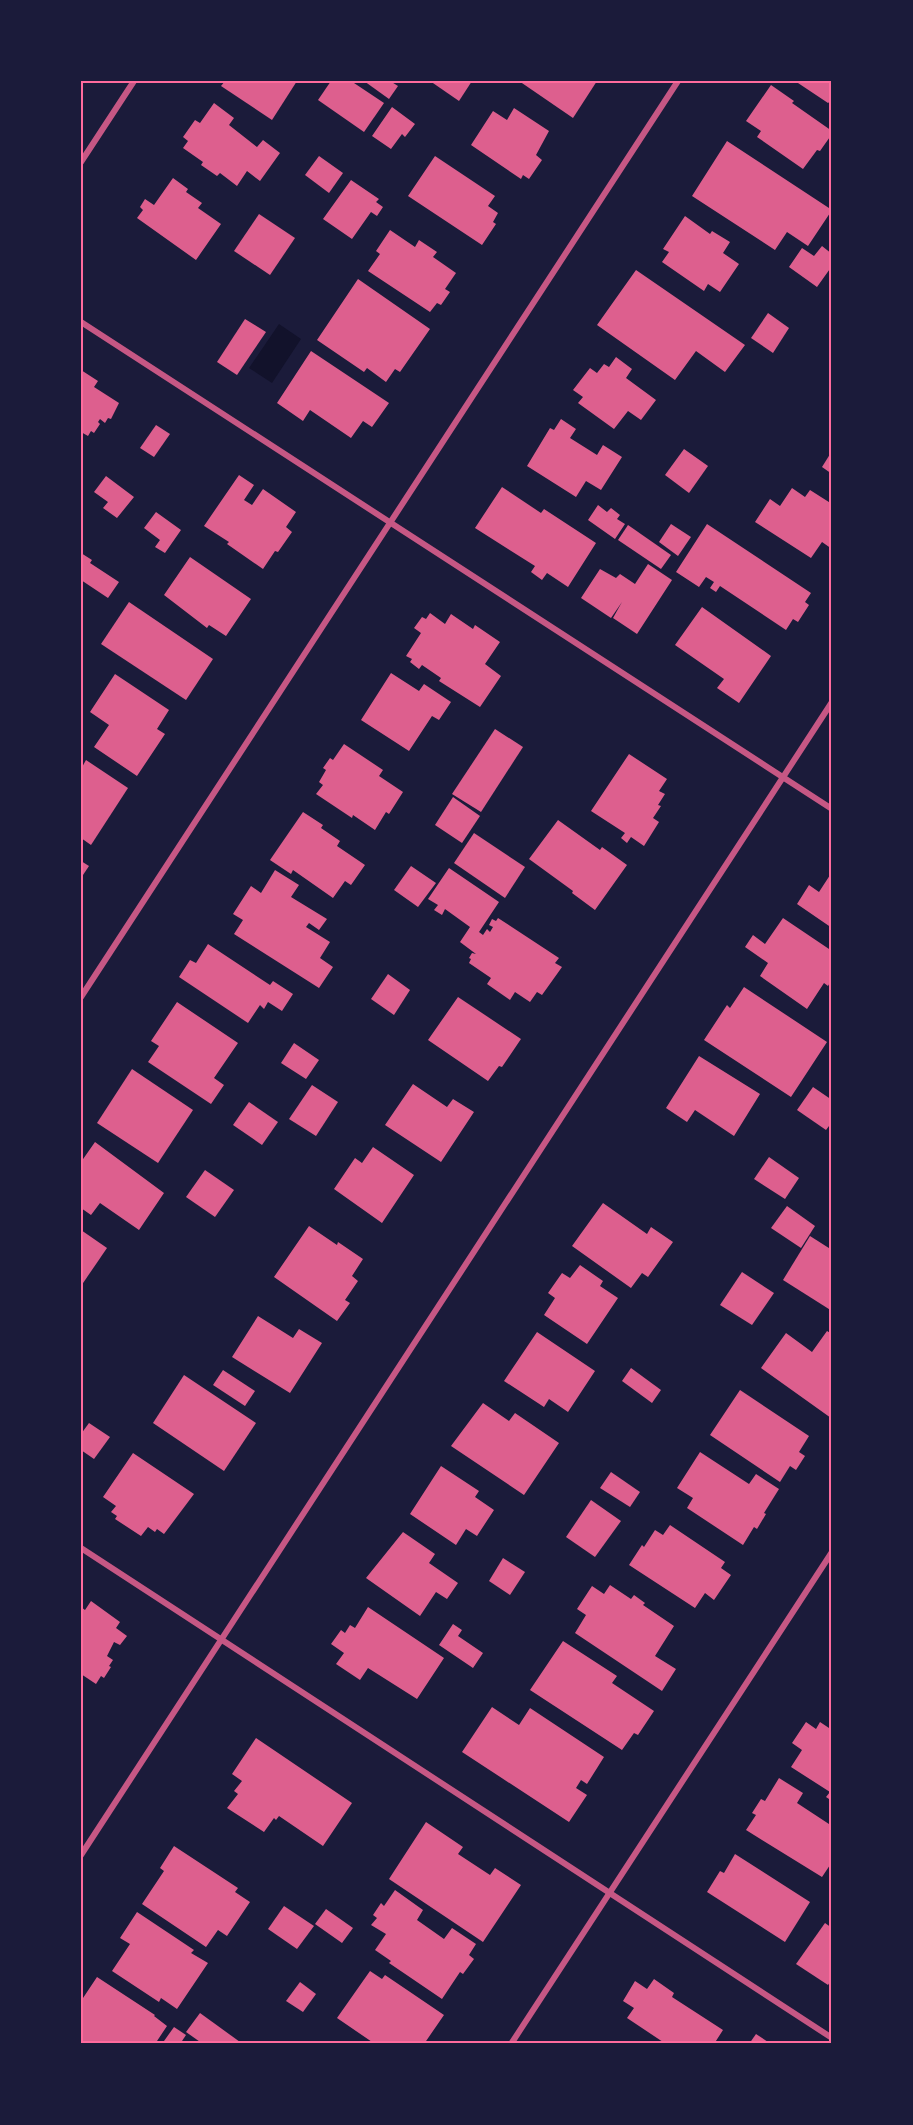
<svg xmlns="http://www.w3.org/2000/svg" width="913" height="2125" viewBox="0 0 913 2125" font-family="'DejaVu Sans',sans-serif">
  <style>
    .water { fill: #12122b }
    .building { fill: #dd5f8e }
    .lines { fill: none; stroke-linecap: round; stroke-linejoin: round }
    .minor { stroke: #c65784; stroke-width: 6 }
    .neatline { fill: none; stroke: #ff6b9d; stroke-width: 2 }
  </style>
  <rect width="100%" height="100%" fill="#1b1b3a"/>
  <polygon class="water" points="279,324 301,339 272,383 249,368"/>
  <g class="building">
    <polygon points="225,81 297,81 272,120 221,86"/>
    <polygon points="331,81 351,81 384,103 364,132 318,100"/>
    <polygon points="364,81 390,81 398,86 389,99"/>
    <polygon points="430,81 472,81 459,101"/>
    <polygon points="519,81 597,81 573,118"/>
    <polygon points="795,81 832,81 832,100 828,103"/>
    <polygon points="771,85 794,101 792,103 832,131 832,134 820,151 817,150 803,169 757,137 761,131 746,121"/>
    <polygon points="214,103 234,118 229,125 257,147 263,140 280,153 260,181 247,171 237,186 220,173 217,176 201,165 203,162 183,148 188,141 183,137 195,120 200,123"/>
    <polygon points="392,107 415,124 405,137 402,134 391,149 372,136"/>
    <polygon points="514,108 549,131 536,155 542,160 529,179 523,175 521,179 471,145 493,111 507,120"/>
    <polygon points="727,141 832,210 808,246 787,232 775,250 692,196"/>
    <polygon points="319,156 343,173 329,193 305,175"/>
    <polygon points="435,156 495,196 488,206 498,213 493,222 496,224 482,245 408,196"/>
    <polygon points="173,178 188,189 186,192 202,203 198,208 221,224 196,260 137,218 143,210 140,207 145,199 154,205"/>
    <polygon points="351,180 379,199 376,202 383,207 377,216 371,212 352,239 323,219"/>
    <polygon points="259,214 295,238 270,275 234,251"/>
    <polygon points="685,216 710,234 712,231 730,242 723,253 739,264 720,292 708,284 704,291 662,262 669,252 663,249"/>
    <polygon points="390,230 415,247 419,240 437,252 433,257 456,273 445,289 450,292 441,305 437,303 430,312 368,271 380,254 376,251"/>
    <polygon points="822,246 832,254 832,266 817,287 789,267 802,248 814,256"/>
    <polygon points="636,270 745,345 725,372 696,351 675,380 597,325"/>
    <polygon points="358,279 430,329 400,372 395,369 386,382 367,368 364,372 317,340"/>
    <polygon points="768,313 789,328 773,353 751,338"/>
    <polygon points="245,319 266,332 237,375 217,362"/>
    <polygon points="311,351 389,403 372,427 363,421 351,438 310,410 303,421 277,403"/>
    <polygon points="616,357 632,369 626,378 656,400 641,420 628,411 614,429 578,403 583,397 573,390 590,368 597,373 604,364 609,367"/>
    <polygon points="81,370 98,381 94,387 119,403 111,419 108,418 105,423 100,419 98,422 100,424 94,433 91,431 88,436 81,432"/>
    <polygon points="561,419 576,429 570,438 597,455 603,445 622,457 601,490 586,481 576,497 527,466 550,428 554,430"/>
    <polygon points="156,425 170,434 154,457 140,448"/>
    <polygon points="684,449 708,466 689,493 665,475"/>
    <polygon points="832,451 832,474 822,467"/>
    <polygon points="239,475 254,485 244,500 252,505 263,489 296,512 286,527 292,532 278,552 275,551 263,569 227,544 229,542 204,526"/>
    <polygon points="106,476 134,497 117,518 103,508 108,502 94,492"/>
    <polygon points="502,487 541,513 544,509 596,543 568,587 547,573 542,580 531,572 535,566 475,528"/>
    <polygon points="792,488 805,497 810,490 832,504 832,549 822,542 811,558 755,522 770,499 780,506"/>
    <polygon points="598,505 607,512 611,508 620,515 617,519 625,524 615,539 588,520"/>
    <polygon points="156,512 181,530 165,553 155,547 160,540 144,528"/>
    <polygon points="671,524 691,537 678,556 659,542"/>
    <polygon points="707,524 811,593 805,602 809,605 798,622 793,619 786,630 720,586 716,592 710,588 714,582 706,577 699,587 676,572"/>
    <polygon points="628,525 671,555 661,569 618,540"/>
    <polygon points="81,553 92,560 90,563 119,582 108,598 81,580"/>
    <polygon points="190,557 251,599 226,636 209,625 207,628 164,595"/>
    <polygon points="648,564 672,580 637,634 613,618 622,602 611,618 581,598 600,569 616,578 620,574 635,584"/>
    <polygon points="129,602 213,659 186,700 101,644"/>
    <polygon points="702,607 771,656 739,703 717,688 724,679 675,645"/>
    <polygon points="430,613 445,624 451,614 473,629 475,625 500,642 485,664 501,676 480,707 439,681 441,678 422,665 419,669 410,662 412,659 406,656 421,633 414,628 422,617 426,619"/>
    <polygon points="391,673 419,691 424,684 451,702 439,720 432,716 409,751 361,720"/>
    <polygon points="115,674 169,710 157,729 165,734 137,776 94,747 109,725 90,712"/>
    <polygon points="495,729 523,747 481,812 452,794"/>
    <polygon points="344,744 383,770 379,776 403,792 389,814 386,812 375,830 353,815 352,818 316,794 323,785 319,782 326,770 323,768 330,758 333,760"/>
    <polygon points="629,754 667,779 659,791 665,794 658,805 661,806 653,818 659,822 644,846 631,837 627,843 621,838 625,833 591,811"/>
    <polygon points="86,760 128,788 91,845 81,838 81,769"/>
    <polygon points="453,797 480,816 462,843 435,825"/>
    <polygon points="303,812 323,825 321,828 340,841 337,846 365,865 351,885 345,881 333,898 293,870 291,874 270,860"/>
    <polygon points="558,820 600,850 602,847 627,865 595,910 572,893 573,891 529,859"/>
    <polygon points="474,833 525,867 505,898 454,863"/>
    <polygon points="81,861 89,866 81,878"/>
    <polygon points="411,866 436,883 418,907 394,890"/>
    <polygon points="449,868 499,902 479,932 483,935 487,929 490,932 493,927 489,925 492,919 496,921 498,918 559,958 555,963 562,967 542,995 537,992 530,1002 515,992 510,1000 487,984 491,978 469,963 471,959 469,958 472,953 476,954 460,942 470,927 445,909 442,915 434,910 438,905 428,899"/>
    <polygon points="275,870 299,885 291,897 327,919 319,930 309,923 306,927 330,942 320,958 333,967 319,988 234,934 243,920 233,914 251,886 261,893"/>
    <polygon points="832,872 832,928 797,904 809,885 819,892"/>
    <polygon points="783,918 832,951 832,979 828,986 824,983 807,1009 760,976 768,963 745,947 753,935 765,944"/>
    <polygon points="208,944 270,985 273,981 293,994 282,1011 268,1002 264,1009 260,1005 248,1023 179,977 190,960 196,963"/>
    <polygon points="388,974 410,990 394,1015 371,999"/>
    <polygon points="744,987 827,1042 791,1097 704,1040 727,1005 730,1008"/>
    <polygon points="458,997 521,1039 502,1067 499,1066 488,1081 428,1040"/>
    <polygon points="177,1002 238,1043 214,1078 224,1085 211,1104 148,1062 159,1046 151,1041"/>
    <polygon points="294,1043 319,1060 306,1079 281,1063"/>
    <polygon points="699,1056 760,1094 734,1136 695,1110 687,1122 666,1108"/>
    <polygon points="132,1069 193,1110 158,1163 97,1123"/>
    <polygon points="413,1084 447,1107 453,1099 474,1112 441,1162 385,1125"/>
    <polygon points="312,1085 338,1102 316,1136 289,1119"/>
    <polygon points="813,1087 832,1100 832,1122 826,1130 797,1110"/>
    <polygon points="249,1102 278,1122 262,1145 233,1125"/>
    <polygon points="95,1142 164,1193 139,1230 100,1203 91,1215 81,1208 81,1162"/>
    <polygon points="373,1147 414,1175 382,1223 334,1189 355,1158 362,1163"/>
    <polygon points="769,1157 799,1178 785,1199 754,1179"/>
    <polygon points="205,1170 234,1190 215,1217 186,1197"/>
    <polygon points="603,1203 647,1234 651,1227 673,1242 648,1277 642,1273 631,1288 572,1246"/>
    <polygon points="787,1206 815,1226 801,1248 771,1228"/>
    <polygon points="309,1226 337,1245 338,1242 363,1259 352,1276 358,1281 345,1300 350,1303 337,1321 274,1277"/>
    <polygon points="81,1230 107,1248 81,1286"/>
    <polygon points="810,1236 832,1250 832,1311 783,1280"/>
    <polygon points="580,1265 603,1281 600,1286 618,1298 587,1344 544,1315 555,1298 548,1293 562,1273 570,1278"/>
    <polygon points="742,1272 774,1293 752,1325 720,1305"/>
    <polygon points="258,1316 293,1338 299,1329 322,1343 290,1393 232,1357"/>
    <polygon points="827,1331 832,1334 831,1418 761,1368 786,1333 812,1352"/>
    <polygon points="537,1332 595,1371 568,1412 549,1399 544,1407 504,1381"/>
    <polygon points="631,1368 661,1390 652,1403 622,1381"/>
    <polygon points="223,1370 255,1391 245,1406 213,1385"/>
    <polygon points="184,1375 256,1423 224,1471 153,1423"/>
    <polygon points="740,1390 809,1436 799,1452 805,1456 796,1470 790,1466 780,1482 710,1435"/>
    <polygon points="483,1403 509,1421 515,1413 559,1443 524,1495 451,1446"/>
    <polygon points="89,1423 110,1437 94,1459 81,1450 81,1434"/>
    <polygon points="700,1452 749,1484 756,1474 779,1489 764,1513 766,1514 757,1529 754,1527 743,1545 687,1508 693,1498 677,1488"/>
    <polygon points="133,1453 194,1494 164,1534 157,1529 155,1532 148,1527 141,1536 115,1519 117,1516 111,1512 116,1506 103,1497"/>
    <polygon points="441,1466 479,1491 475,1497 494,1510 477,1536 466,1529 456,1545 410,1514"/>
    <polygon points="611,1472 640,1492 630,1507 600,1488"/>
    <polygon points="591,1500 621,1521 595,1557 566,1537"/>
    <polygon points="670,1525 725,1562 721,1568 731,1575 714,1600 705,1593 695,1608 629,1565 642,1545 644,1547 655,1530 663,1535"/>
    <polygon points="403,1532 435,1554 429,1563 458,1583 447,1599 436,1592 420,1616 366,1578"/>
    <polygon points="503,1558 525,1572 510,1595 489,1581"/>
    <polygon points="610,1585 631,1599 634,1595 645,1603 643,1605 674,1626 655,1656 676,1669 662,1691 575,1633 586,1615 577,1609 592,1586 604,1594"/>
    <polygon points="91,1601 120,1622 116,1628 127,1636 120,1645 114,1642 107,1656 113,1660 109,1666 111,1667 104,1678 101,1676 96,1684 81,1674 81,1607 85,1610"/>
    <polygon points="368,1607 444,1658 417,1699 368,1668 360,1680 336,1664 344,1653 331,1644 341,1630 345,1633 350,1625 355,1628"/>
    <polygon points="453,1624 462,1630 458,1636 483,1653 473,1668 439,1645"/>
    <polygon points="563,1641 617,1676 612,1683 654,1711 638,1735 634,1733 622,1750 530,1690"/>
    <polygon points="492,1707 519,1725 530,1708 604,1757 587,1784 581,1780 576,1788 587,1795 569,1822 462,1752"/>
    <polygon points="806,1722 816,1729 820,1722 832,1730 832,1801 826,1797 830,1792 791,1767 802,1750 792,1743"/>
    <polygon points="256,1738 352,1803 323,1846 279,1816 276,1820 274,1818 264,1832 227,1808 238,1794 234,1791 242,1781 232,1774"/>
    <polygon points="779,1778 803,1793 797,1803 832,1826 832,1862 822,1877 746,1830 756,1815 752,1813 761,1799 765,1801"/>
    <polygon points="426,1822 463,1847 458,1854 490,1875 495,1868 521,1885 483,1942 389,1879"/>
    <polygon points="174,1846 238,1888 235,1892 250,1902 227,1936 218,1930 206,1947 142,1904 164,1871 160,1868"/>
    <polygon points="735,1854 810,1902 785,1942 707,1892 720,1871 724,1873"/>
    <polygon points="395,1890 423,1910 417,1920 444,1939 452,1928 476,1944 469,1955 474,1959 463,1974 460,1972 442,1999 389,1963 391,1961 375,1950 386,1934 371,1925 377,1918 373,1915 381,1903 384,1906"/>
    <polygon points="284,1906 314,1926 297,1949 268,1929"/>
    <polygon points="326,1909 353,1928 342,1943 315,1924"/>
    <polygon points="137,1912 194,1950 191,1953 208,1963 177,2009 161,1998 159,2002 112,1971 130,1944 120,1938"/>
    <polygon points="825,1923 832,1928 832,1979 828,1985 796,1964"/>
    <polygon points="370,1971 382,1979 385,1975 444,2015 424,2044 375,2044 337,2018"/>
    <polygon points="97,1977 155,2015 154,2016 167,2026 155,2044 81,2044 83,2018 81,1997 83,1998"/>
    <polygon points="654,1979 674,1993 672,1997 723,2030 714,2044 666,2044 627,2018 634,2008 623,2001 635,1981 647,1989"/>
    <polygon points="300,1982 316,1994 303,2012 286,2001"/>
    <polygon points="200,2013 240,2042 239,2044 203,2044 186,2032"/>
    <polygon points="174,2027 186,2035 180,2044 169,2044 164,2041"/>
    <polygon points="756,2034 771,2044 749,2044"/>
  </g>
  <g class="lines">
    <g class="minor">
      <polyline points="81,162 134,81"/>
      <polyline points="81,322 832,809"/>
      <polyline points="81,997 678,81"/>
      <polyline points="81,1548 832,2038"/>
      <polyline points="81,1855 832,702"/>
      <polyline points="511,2044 832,1552"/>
    </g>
  </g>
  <rect width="913" height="2125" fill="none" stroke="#1b1b3a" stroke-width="165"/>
  <rect x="82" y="82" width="748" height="1960" class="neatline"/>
</svg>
